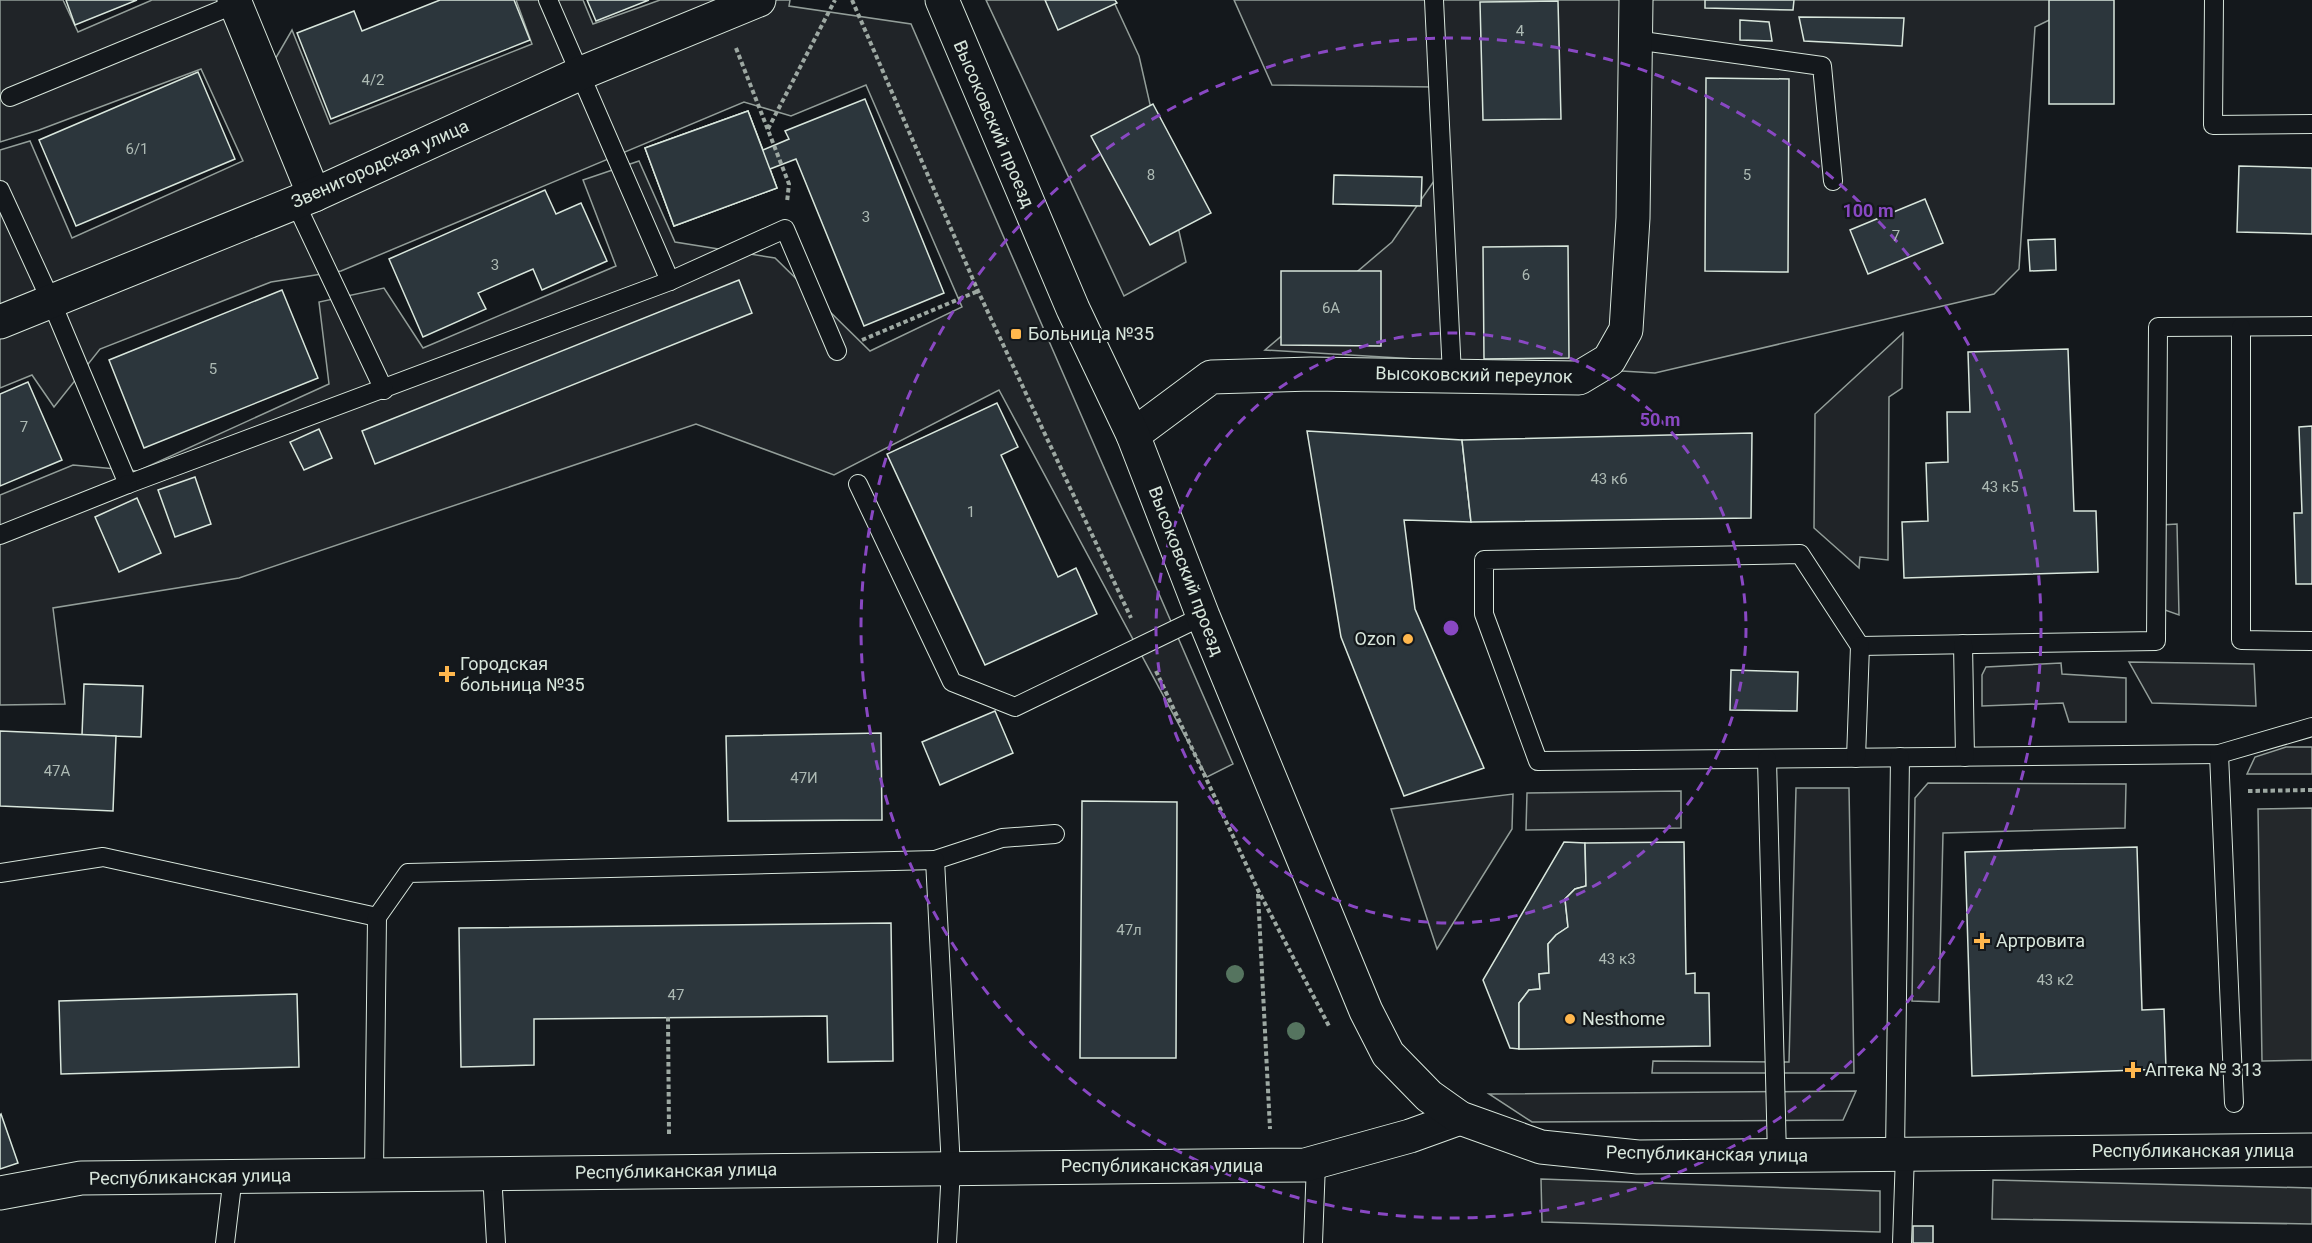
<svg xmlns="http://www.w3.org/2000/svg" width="2312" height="1243" viewBox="0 0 2312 1243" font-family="Roboto,sans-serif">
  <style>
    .green { fill: #202428; stroke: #939e99; stroke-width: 1.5 }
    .parking { fill: #24282b; stroke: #939e99; stroke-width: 1.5 }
    .building { fill: #2c363c; stroke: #d8e6dc; stroke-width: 1.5 }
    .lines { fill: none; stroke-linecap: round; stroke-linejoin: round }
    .service-casing { stroke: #d8e6dc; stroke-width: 20 }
    .minor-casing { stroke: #d8e6dc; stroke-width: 35 }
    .tertiary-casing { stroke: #d8e6dc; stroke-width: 35 }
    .path { stroke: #9da8a2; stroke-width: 4; stroke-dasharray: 4.5 3; stroke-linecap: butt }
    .service { stroke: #14181c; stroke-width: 18 }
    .minor { stroke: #14181c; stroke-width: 33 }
    .tertiary { stroke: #14181c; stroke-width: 33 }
    .tree { fill: #55745f }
    .ring { fill: none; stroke: #8948c3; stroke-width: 3; stroke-dasharray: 10 8 }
    .poi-dot { fill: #ffb74d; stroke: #14181c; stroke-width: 2 }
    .labels { text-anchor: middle; stroke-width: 4.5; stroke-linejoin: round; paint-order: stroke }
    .number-label { font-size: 15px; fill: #adbab4 }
    .street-label { font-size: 18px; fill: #d8e6dc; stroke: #14181c }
    .poi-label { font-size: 18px; fill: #d8e6dc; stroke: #14181c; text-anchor: start }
    .centre { fill: #8948c3; stroke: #14181c; stroke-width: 3 }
    .ring-label { font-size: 18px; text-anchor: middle; font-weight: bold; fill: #8948c3; stroke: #14181c; stroke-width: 4.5; stroke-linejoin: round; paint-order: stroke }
  </style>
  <rect width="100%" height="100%" fill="#14181c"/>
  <g class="green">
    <polygon points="0,0 63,0 78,32 152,0 217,0 255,94 292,30 330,124 532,44 516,0 583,0 593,24 660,0 790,0 789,6 911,24 1233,764 1207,777 999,390 834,475 696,424 239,578 53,608 65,704 0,705 0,495 73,465 138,471 329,384 319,302 384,288 423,348 616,266 583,180 639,161 675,242 775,258 870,351 962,307 866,85 791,116 744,102 341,271 271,282 100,349 54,407 32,375 0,388 0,150 30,141 72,238 243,161 201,69 39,130 0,142"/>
    <polygon points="986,0 1113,0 1139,56 1186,262 1124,296"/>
    <polygon points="1234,0 2090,0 2035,27 2019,269 1994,294 1655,373 1265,350 1392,242 1443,168 1435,87 1272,85"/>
    <polygon points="1903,333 1902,388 1889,397 1888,560 1860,557 1859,568 1814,528 1815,414"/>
    <polygon points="2177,524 2179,615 2162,609 2161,525"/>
    <polygon points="2129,662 2254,664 2256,706 2152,703"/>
    <polygon points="2061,663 2062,674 2126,678 2126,722 2069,722 2063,703 1982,706 1982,675 1986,667"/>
    <polygon points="2286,747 2312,747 2312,774 2247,774 2255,757"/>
    <polygon points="1928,783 2126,784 2125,828 1943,833 1939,1002 1912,1001 1915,798"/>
    <polygon points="1796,788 1849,788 1854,1073 1652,1073 1653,1061 1789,1062"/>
    <polygon points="1681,791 1681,828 1526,830 1527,793"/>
    <polygon points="1513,794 1512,829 1437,949 1391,809"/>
    <polygon points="1856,1091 1843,1120 1532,1122 1489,1094"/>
  </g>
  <g class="parking">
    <polygon points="2312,808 2312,1060 2262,1061 2258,809"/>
    <polygon points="1541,1179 1880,1191 1880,1232 1542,1222"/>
    <polygon points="1993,1180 2312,1188 2312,1224 1992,1219"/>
  </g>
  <g class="building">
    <polygon points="66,0 137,0 75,25"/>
    <polygon points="440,0 514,0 530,40 331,119 297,33 354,11 362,31"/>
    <polygon points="587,0 649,0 596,21"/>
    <polygon points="1045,0 1115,0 1117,3 1058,30"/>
    <polygon points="1705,0 1794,0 1793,10 1705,8"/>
    <rect x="2049" y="0" width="65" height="104"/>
    <polygon points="1558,1 1561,119 1483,120 1480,2"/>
    <polygon points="1799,17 1904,18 1902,46 1804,41"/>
    <polygon points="1740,20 1769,22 1772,41 1740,40"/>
    <polygon points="198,72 235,159 76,226 39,140"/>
    <polygon points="1706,78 1789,79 1788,272 1705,271"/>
    <polygon points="865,99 944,293 864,326 796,159 770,169 777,188 674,226 645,148 748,111 763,150 789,139 785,131"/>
    <polygon points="1153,104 1211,213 1150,245 1091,136"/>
    <polygon points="748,111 777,188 674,226 645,148"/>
    <polygon points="2239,166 2312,168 2312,234 2237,232"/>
    <polygon points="1334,175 1422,177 1421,206 1333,204"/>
    <polygon points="545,190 556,214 581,203 607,261 542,290 533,269 478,293 486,309 423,337 389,259"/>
    <polygon points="1925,199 1943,243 1868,274 1850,230"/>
    <polygon points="2055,239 2056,270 2030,271 2028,240"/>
    <polygon points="1568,246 1569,358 1484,359 1483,247"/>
    <polygon points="1281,271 1381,271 1381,346 1281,345"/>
    <polygon points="739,280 752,313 375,464 362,431"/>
    <polygon points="282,290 318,378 144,448 109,360"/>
    <polygon points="2068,349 2074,511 2096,511 2098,572 1904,578 1902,522 1928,521 1926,463 1948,462 1947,412 1970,412 1968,352"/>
    <polygon points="28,382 62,460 0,486 0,394"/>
    <polygon points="997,403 1018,447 1001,455 1058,577 1076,568 1097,614 985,665 887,454"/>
    <polygon points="2312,426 2312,584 2296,584 2294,513 2302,513 2299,427"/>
    <polygon points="319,429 332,458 304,470 290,442"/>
    <polygon points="1307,431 1462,440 1471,522 1404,520 1415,609 1484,768 1404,796 1341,637"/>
    <polygon points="1752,433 1751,518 1471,522 1462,440"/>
    <polygon points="195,477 211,524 175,537 158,490"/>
    <polygon points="137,498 161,553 119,572 95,517"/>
    <polygon points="1731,670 1798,672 1797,711 1730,710"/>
    <polygon points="84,684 143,686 141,737 82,735"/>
    <polygon points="995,711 1013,753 940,785 922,742"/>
    <polygon points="0,731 116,736 113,811 0,806"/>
    <polygon points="881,733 882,820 728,821 726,736"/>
    <polygon points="1082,801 1177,802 1176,1058 1080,1058"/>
    <polygon points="1564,842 1585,843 1586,886 1575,889 1565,899 1568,927 1556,935 1548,944 1549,973 1539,974 1540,989 1529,990 1519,1003 1519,1049 1510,1048 1483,980"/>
    <polygon points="1684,842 1686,974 1695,973 1695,993 1709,993 1710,1046 1519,1049 1519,1003 1529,990 1540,989 1539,974 1549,973 1548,944 1556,935 1568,927 1565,899 1575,889 1586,886 1585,843"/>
    <polygon points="2137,847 2142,1010 2164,1009 2166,1069 1972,1076 1965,852"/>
    <polygon points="891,923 893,1061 828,1062 827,1016 534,1019 534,1065 461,1067 459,928"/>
    <polygon points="297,994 299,1067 61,1074 59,1001"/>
    <polygon points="1,1114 18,1163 0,1169 0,1115"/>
    <rect x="1913" y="1226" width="20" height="17"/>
  </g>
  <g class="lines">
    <defs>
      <g id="service">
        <polyline points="548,0 670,281"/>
        <polyline points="1434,0 1452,375"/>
        <polyline points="2214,0 2213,125 2312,124"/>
        <polyline points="1635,40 1822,66 1833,181"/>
        <polyline points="10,97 243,1"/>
        <polyline points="0,190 51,301 128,484 670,281 785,229 837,351"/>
        <polyline points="295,202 384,390"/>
        <polyline points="2312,326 2158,327 2156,641 1860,646 1800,554 1484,560 1484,614 1538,761 2219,754 2312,727"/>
        <polyline points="2241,327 2241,640 2312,641"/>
        <polyline points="858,484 952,682 1015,707 1203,616"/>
        <polyline points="0,535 128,484"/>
        <polyline points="1963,644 1965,757"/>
        <polyline points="2219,754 2234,1103"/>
        <polyline points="1856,758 1860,646"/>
        <polyline points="1767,759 1777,1156"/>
        <polyline points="935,860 1002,838 1055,834"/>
        <polyline points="0,873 103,857 377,917 408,873 935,860 951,1168 947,1243"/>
        <polyline points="1895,1155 1900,757"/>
        <polyline points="492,1173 496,1243"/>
        <polyline points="374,1174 377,917"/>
        <polyline points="225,1243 233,1176"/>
        <polyline points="1313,1243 1316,1163"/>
        <polyline points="1902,1243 1905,1154"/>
      </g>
      <g id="minor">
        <polyline points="234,0 314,195"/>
        <polyline points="0,322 314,195 579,74 759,0"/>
        <polyline points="1133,435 1211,377 1311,374 1579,378 1609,360 1626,330 1633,218 1636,0"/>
        <polyline points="0,1193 81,1178 1305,1165 1410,1136 1460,1118"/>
      </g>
      <polyline id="tertiary" points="942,0 1073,309 1133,435 1203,616 1366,1011 1388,1054 1429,1096 1460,1118 1541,1147 1638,1157 2312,1150"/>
    </defs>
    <use href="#service" class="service-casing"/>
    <use href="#minor" class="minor-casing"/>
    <use href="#tertiary" class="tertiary-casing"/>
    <g class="path">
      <polyline points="852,0 978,291 1131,618"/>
      <polyline points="736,48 789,184 787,202"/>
      <polyline points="768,129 835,0"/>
      <polyline points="862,340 978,291"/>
      <polyline points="1156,671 1258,890 1330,1028"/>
      <polyline points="2248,791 2312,790"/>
      <polyline points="1258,894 1270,1129"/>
      <polyline points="668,1017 669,1134"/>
    </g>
    <use href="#service" class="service"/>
    <use href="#minor" class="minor"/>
    <use href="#tertiary" class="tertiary"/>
  </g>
  <g class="tree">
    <circle cx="1235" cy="974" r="9"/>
    <circle cx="1296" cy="1031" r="9"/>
  </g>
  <g class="ring">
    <circle cx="1451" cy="628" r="295"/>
    <circle cx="1451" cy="628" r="590"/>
  </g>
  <g class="poi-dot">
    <rect x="1010" y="328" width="12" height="12" rx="3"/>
    <circle cx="1408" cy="639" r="6"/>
    <path d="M444 665h6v6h6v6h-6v6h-6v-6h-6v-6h6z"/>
    <path d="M1979 932h6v6h6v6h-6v6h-6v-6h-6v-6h6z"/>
    <circle cx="1570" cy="1019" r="6"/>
    <path d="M2130 1061h6v6h6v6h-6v6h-6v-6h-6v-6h6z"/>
  </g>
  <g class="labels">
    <g class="number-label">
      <text x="1520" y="36">4</text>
      <text x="373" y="85">4/2</text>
      <text x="137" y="154">6/1</text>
      <text x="1151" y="180">8</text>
      <text x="1747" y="180">5</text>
      <text x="866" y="222">3</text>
      <text x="1896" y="241">7</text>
      <text x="495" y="270">3</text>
      <text x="1526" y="280">6</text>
      <text x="1331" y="313">6А</text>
      <text x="213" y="374">5</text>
      <text x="24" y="432">7</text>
      <text x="1609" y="484">43 к6</text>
      <text x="2000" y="492">43 к5</text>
      <text x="971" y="517">1</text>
      <text x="57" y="776">47А</text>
      <text x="804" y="783">47И</text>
      <text x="1129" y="935">47л</text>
      <text x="1617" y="964">43 к3</text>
      <text x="2055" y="985">43 к2</text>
      <text x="676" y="1000">47</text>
    </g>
    <g class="street-label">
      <text transform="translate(994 124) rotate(67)" y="6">Высоковский проезд</text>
      <text transform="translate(380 164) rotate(-24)" y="6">Звенигородская улица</text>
      <text transform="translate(1474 375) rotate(1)" y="6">Высоковский переулок</text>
      <text transform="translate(1186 571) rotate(69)" y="6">Высоковский проезд</text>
      <text x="2193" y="1157">Республиканская улица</text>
      <text transform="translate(1707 1154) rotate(1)" y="6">Республиканская улица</text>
      <text x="1162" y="1172">Республиканская улица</text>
      <text transform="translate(676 1171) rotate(-1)" y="6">Республиканская улица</text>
      <text transform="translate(190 1177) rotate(-1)" y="6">Республиканская улица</text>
    </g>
    <g class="poi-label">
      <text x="1028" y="340">Больница №35</text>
      <text x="1396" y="645" text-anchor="end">Ozon</text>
      <text x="460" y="670">Городская<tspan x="460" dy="21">больница №35</tspan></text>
      <text x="1996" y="947">Артровита</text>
      <text x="1582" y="1025">Nesthome</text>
      <text x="2145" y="1076">Аптека № 313</text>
    </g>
  </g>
  <circle cx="1451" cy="628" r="9" class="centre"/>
  <g class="ring-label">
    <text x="1868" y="217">100 m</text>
    <text x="1660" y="426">50 m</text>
  </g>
</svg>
